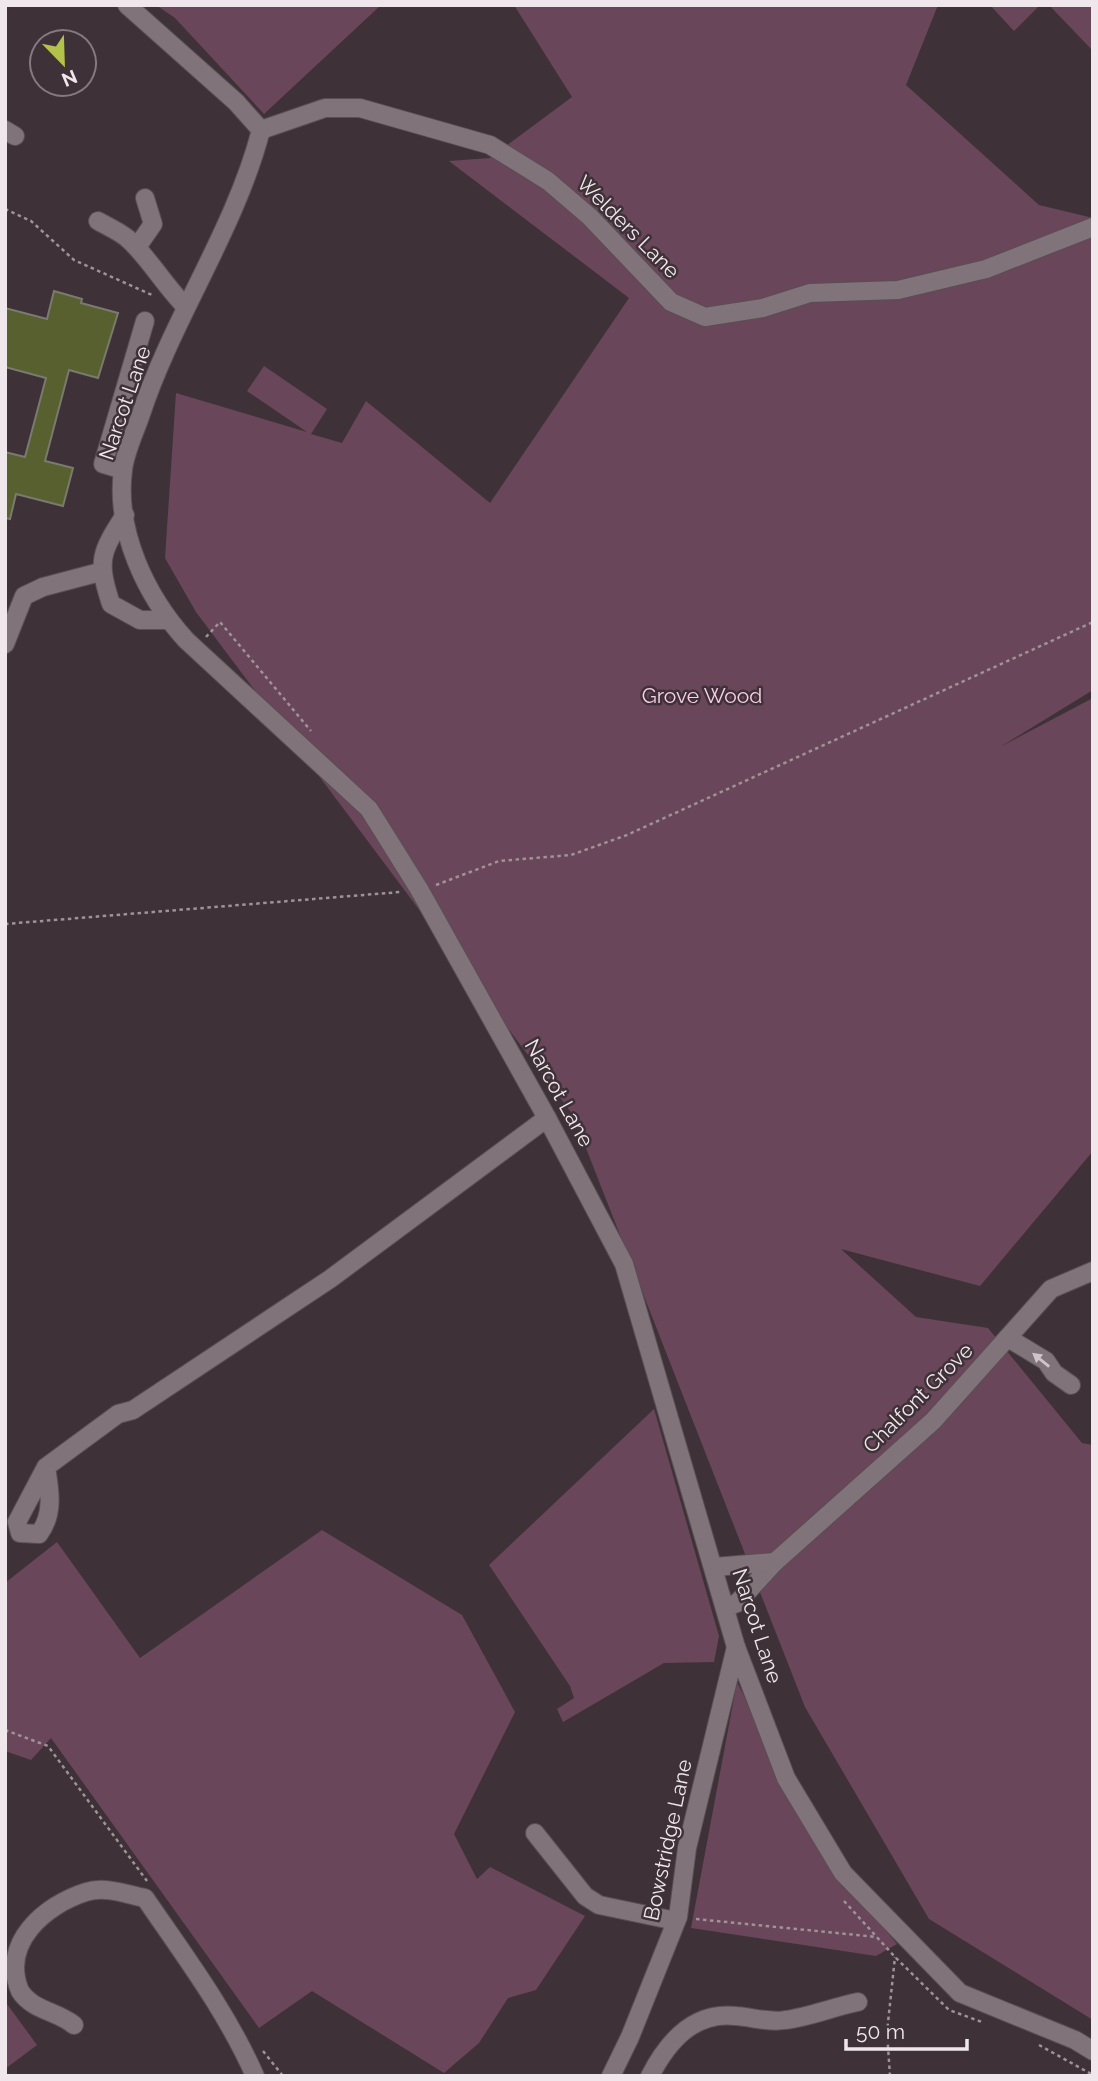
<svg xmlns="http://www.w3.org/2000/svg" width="1098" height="2081" viewBox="0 0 1098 2081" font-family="Raleway,sans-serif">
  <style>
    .green { fill: #6a465a }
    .building { fill: #596030; stroke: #787b6e; stroke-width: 2 }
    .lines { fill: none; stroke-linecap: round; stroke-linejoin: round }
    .minor-casing { stroke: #594f54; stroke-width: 20 }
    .path { stroke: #9d9398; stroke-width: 2.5; stroke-dasharray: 3.5 3.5; stroke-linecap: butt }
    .minor { stroke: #81737a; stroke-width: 18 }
    .oneway { fill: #cec4c9 }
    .labels { text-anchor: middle; stroke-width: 5; stroke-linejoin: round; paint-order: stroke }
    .street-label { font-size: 21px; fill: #efe7eb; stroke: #3e3238 }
    .park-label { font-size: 21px; fill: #fbcde6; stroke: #3e3238 }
  </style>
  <rect width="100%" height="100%" fill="#3e3238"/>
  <g class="green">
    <polygon points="156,5 381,5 264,114 175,18"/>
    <polygon points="514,5 938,5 906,85 1039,205 1093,218 1093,690 1000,747 1093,698 1093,1151 980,1286 841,1249 916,1317 988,1328 1082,1443 1093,1445 1093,2020 929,1919 805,1707 573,1115 196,612 165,558 176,393 307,432 247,391 264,366 327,409 311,434 342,443 366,401 490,503 629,298 449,161 490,158 572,97"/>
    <polygon points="990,5 1040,5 1014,31"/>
    <polygon points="1049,5 1093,5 1093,51"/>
    <polygon points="654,1409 719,1636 714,1662 664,1663 563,1722 557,1709 574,1698 570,1686 489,1565"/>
    <polygon points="322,1530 462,1615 515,1712 454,1834 477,1879 490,1867 585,1916 536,1990 508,1998 479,2043 444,2073 312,1991 259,2028 51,1738 31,1760 5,1751 5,1583 57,1542 140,1658"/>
    <polygon points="737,1682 830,1865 897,1944 876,1956 691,1928"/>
    <polygon points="7,2004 37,2045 5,2069 5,2005"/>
  </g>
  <polygon class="building" points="54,291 82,299 81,303 118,313 98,378 69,370 45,461 73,468 63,506 16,494 10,519 5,518 5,452 25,457 46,378 5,367 5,308 47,319"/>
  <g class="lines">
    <defs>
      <g id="minor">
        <polyline points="127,5 236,102 261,130"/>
        <polyline points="5,130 15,136"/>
        <path d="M 261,130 C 235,230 173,317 141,414 C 135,432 125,452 123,470 C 115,531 146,596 186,640 L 369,809 L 419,889 L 547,1118 L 624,1264 L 736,1647 L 786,1778 L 843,1873 L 960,1993 L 1075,2040 L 1093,2051"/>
        <polyline points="261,130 325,108 360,108 490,145 548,181 590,217 671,302 705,317 763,308 810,293 898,290 986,269 1093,227"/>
        <path d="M 98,221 C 107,226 118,231 127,238 C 146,254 165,286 185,306"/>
        <polyline points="137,247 153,224 145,198"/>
        <polyline points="123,470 103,464 145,321"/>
        <path d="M 125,515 C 100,553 97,561 111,604 L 140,620 L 167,620"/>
        <polyline points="5,644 24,596 43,587 100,572"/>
        <polyline points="1008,1338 1046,1361 1054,1373 1071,1385"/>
        <path d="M 46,1467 C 50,1491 54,1514 39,1534 L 20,1533 L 17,1522 L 46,1467 L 118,1414 L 133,1410 L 330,1279 L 547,1118"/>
        <polyline points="775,1562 933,1421 1051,1289 1093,1271"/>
        <polyline points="714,1567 775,1562 737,1603 726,1607"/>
        <polyline points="535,1833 585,1896 599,1905 676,1921"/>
        <path d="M 74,2025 C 57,2011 33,2011 20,1991 C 0,1943 45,1905 86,1892 C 105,1886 126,1894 145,1898 C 184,1955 227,2012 255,2076"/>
        <polyline points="611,2076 630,2037 678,1917 687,1848 736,1647"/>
        <path d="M 650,2076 C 668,2041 694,2011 736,2016 C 752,2017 769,2023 785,2020 C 809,2017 833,2007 858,2002"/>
      </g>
    </defs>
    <use href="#minor" class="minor-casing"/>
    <g class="path">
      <polyline points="5,209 31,221 74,260 152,295"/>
      <polyline points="206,637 220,622 311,731"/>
      <polyline points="436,885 499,861 571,855 627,835 1093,622"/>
      <polyline points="5,924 400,892"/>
      <polyline points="5,1730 48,1746 147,1881"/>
      <polyline points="844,1901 895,1957 949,2010 982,2022"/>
      <polyline points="696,1919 877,1937"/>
      <polyline points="1039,2045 1093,2075"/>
      <polyline points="263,2051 283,2076"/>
      <polyline points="890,2076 887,2032 895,1957"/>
    </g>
    <use href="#minor" class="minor"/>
  </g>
  <defs><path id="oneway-solid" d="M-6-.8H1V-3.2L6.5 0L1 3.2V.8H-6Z" transform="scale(1.75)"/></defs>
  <use class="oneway" href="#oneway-solid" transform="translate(1041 1360) rotate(-141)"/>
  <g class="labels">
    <g class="street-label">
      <text transform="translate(628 227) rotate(45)" y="7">Welders Lane</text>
      <text transform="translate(125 403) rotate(-71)" y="7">Narcot Lane</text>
      <text transform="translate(559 1093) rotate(61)" y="7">Narcot Lane</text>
      <text transform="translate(918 1398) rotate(-45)" y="7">Chalfont Grove</text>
      <text transform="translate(757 1626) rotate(72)" y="7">Narcot Lane</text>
      <text transform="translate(668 1840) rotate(-78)" y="7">Bowstridge Lane</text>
    </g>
    <g class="park-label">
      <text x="702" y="703">Grove Wood</text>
    </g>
  </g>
  <rect width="1098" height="2081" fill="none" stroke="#efe7eb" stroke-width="14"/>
  <g transform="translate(63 63) rotate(157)"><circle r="33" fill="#3e3238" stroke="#857a80" stroke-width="2"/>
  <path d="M0-5L12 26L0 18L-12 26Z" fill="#b3c24b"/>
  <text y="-10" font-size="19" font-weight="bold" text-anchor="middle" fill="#efe7eb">N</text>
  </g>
  <path d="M846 2039v10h121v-10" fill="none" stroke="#efe7eb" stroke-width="3.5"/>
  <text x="856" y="2039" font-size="21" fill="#efe7eb" stroke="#3e3238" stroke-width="5" paint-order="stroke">50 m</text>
</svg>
